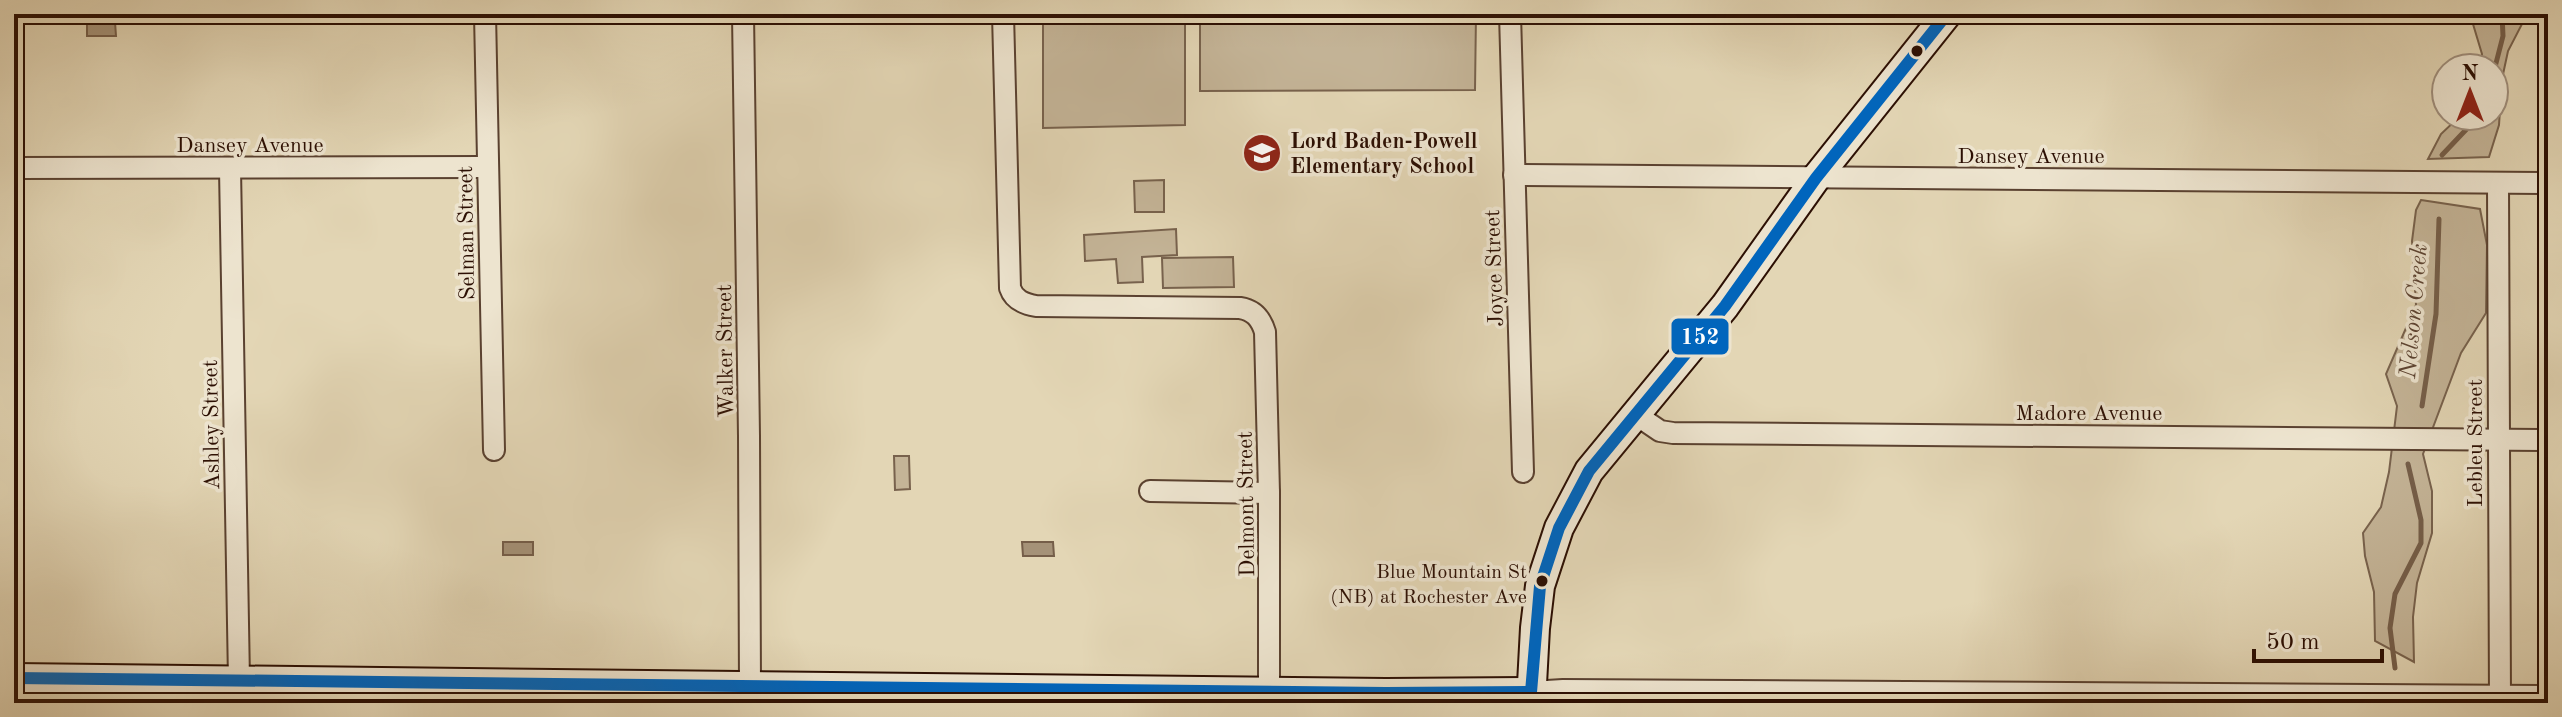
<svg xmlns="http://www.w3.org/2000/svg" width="2562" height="717" viewBox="0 0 2562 717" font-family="'Old Standard TT',serif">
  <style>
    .green { fill: #c4b497; stroke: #78624d; stroke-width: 2 }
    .water { fill: #a59278; stroke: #755e49; stroke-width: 2 }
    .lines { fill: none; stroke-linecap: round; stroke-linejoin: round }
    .stream { stroke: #755e49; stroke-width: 5 }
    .street-casing { stroke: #5a4130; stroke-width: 24 }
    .secondary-casing { stroke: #2c0f03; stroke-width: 32 }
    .street { stroke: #ede4cf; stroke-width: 20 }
    .secondary { stroke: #ede4cf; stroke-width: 28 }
    .bus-1-casing { stroke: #ede4cf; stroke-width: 18 }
    .bus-1 { stroke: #0065bd; stroke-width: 12 }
    .bus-dot { fill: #2c0f03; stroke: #ede4cf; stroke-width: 3 }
    .labels { text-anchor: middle; stroke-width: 7; stroke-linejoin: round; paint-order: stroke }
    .bus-label { font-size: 20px; fill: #2c0f03; stroke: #ede4cf; text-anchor: end }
    .poi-label { font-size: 22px; font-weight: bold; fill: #2c0f03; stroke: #ede4cf; text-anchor: start }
    .street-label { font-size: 22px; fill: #2c0f03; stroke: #ede4cf }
    .water-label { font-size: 24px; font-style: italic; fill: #5c4332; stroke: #ede4cf }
    .line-badge { stroke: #ede4cf; stroke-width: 3 }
    .badge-label { font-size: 22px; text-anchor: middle; font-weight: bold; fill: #fff }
  </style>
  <rect width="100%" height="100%" fill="#e3d6b5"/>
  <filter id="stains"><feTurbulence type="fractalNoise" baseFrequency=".0025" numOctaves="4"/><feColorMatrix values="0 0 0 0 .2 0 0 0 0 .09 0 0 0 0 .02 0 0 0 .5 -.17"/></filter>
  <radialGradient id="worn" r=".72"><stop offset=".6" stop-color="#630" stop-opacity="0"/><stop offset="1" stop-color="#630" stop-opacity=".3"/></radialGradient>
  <g class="green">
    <polygon points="1043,14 1185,14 1185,125 1043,128"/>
    <polygon points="1200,14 1476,14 1475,90 1200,91"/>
    <polygon points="2470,14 2523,14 2522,24 2508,51 2502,79 2499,125 2489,157 2428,159 2441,134 2460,116 2494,116 2494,68 2480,68 2482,54"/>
    <polygon points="1164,180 1164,212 1135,212 1134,181"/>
    <polygon points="2421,200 2480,209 2487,245 2486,313 2461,353 2423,454 2432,491 2432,533 2417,583 2413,617 2414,662 2375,641 2374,592 2365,556 2363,533 2381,507 2389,472 2397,406 2386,374 2416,305 2412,241 2416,210"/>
    <polygon points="1176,229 1177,255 1142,257 1143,282 1118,283 1116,259 1085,261 1084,235"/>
    <polygon points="1233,257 1234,287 1163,288 1162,258"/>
    <polygon points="894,456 909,456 910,489 895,490"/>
  </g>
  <g class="water">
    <polygon points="87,22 115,22 116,36 87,36"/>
    <rect x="503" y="542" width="30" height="13"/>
    <polygon points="1022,542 1053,542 1054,556 1023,556"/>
  </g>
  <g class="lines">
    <g class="stream">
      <polyline points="2494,71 2503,36 2502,14"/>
      <polyline points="2442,155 2479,116"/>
      <polyline points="2422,406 2436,314 2439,219"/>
      <polyline points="2395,668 2390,628 2395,594 2421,543 2421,520 2408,464"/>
    </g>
    <defs>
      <g id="street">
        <polyline points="485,14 494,450"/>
        <polyline points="743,14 749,436 750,687"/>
        <path d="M 1003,14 L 1010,288 C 1014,300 1024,304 1036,306 L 1240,308 C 1254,310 1261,319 1265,332 L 1269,493 L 1269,692"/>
        <polyline points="1510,14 1523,472"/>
        <polyline points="14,168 487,167"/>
        <polyline points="230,169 239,680"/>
        <polyline points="1514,175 2548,183"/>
        <polyline points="2498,183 2500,703"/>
        <polyline points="1635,414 1660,431 1673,433 2548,440"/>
        <polyline points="1150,491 1269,493"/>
        <polyline points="1531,692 1563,690 2548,696"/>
      </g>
      <g id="secondary">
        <polyline points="14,678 1386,693 1531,692"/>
        <polyline points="1531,703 1535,628 1540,586 1559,528 1589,471 1725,306 1816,178 1947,14"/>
      </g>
    </defs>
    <use href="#street" class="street-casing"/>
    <use href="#secondary" class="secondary-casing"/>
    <use href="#street" class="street"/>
    <use href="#secondary" class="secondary"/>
    <defs>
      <g id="bus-1">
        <polyline points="14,678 1386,693 1531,692"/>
        <polyline points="1531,692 1540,586 1559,528 1589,471 1725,306 1816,178 1947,14"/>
      </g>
    </defs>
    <use href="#bus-1" class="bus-1-casing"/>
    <use href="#bus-1" class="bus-1"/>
  </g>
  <defs>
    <symbol id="school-disc" viewBox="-11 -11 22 22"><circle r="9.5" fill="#8f2418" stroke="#ede4cf"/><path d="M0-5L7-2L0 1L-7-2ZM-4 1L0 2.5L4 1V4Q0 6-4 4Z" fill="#fff"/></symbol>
  </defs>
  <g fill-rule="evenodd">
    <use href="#school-disc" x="1240" y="131" width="44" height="44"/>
  </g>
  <g class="bus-dot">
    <circle cx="1917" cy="51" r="7"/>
    <circle cx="1542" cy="581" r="7"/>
  </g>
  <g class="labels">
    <g class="bus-label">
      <text x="1527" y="578">Blue Mountain St<tspan x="1527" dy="25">(NB) at Rochester Ave</tspan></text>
    </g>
    <g class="poi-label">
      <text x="1290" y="148">Lord Baden-Powell<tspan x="1290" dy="25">Elementary School</tspan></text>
    </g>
    <g class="street-label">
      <text x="250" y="152">Dansey Avenue</text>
      <text x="2031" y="163">Dansey Avenue</text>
      <text transform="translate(465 233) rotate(-91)" y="8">Selman Street</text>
      <text transform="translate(1493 268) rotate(-92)" y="8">Joyce Street</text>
      <text transform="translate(724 351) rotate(-91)" y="8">Walker Street</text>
      <text x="2089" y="420">Madore Avenue</text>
      <text transform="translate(210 425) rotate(-91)" y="8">Ashley Street</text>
      <text transform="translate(2474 443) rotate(-90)" y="8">Lebleu Street</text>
      <text transform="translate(1245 504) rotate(-91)" y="8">Delmont Street</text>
    </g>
    <g class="water-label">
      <text transform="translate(2413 311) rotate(-85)" y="8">Nelson Creek</text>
    </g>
  </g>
  <rect class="line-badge" x="1670" y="317" width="60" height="39" rx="8" fill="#0065bd"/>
  <g class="badge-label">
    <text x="1700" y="344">152</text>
  </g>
  <rect width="2562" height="717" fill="none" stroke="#e3d6b5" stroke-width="48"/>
  <rect x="16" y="16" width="2530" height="685" fill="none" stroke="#2c0f03" stroke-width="4"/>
  <rect x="24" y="24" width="2514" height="669" fill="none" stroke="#2c0f03" stroke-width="2"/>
  <g transform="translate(2470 92)"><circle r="38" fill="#ede4cf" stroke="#a08f7d" stroke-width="2"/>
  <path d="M0-6L14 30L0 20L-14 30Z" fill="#8f2418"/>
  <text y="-12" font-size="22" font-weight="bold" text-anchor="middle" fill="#2c0f03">N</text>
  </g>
  <path d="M2254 649v12h128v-12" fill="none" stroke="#2c0f03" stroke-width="4"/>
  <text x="2266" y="649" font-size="24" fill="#2c0f03" stroke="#ede4cf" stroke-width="6" paint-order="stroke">50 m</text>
  <rect width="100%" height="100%" filter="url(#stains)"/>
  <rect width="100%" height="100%" fill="url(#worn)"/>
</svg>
